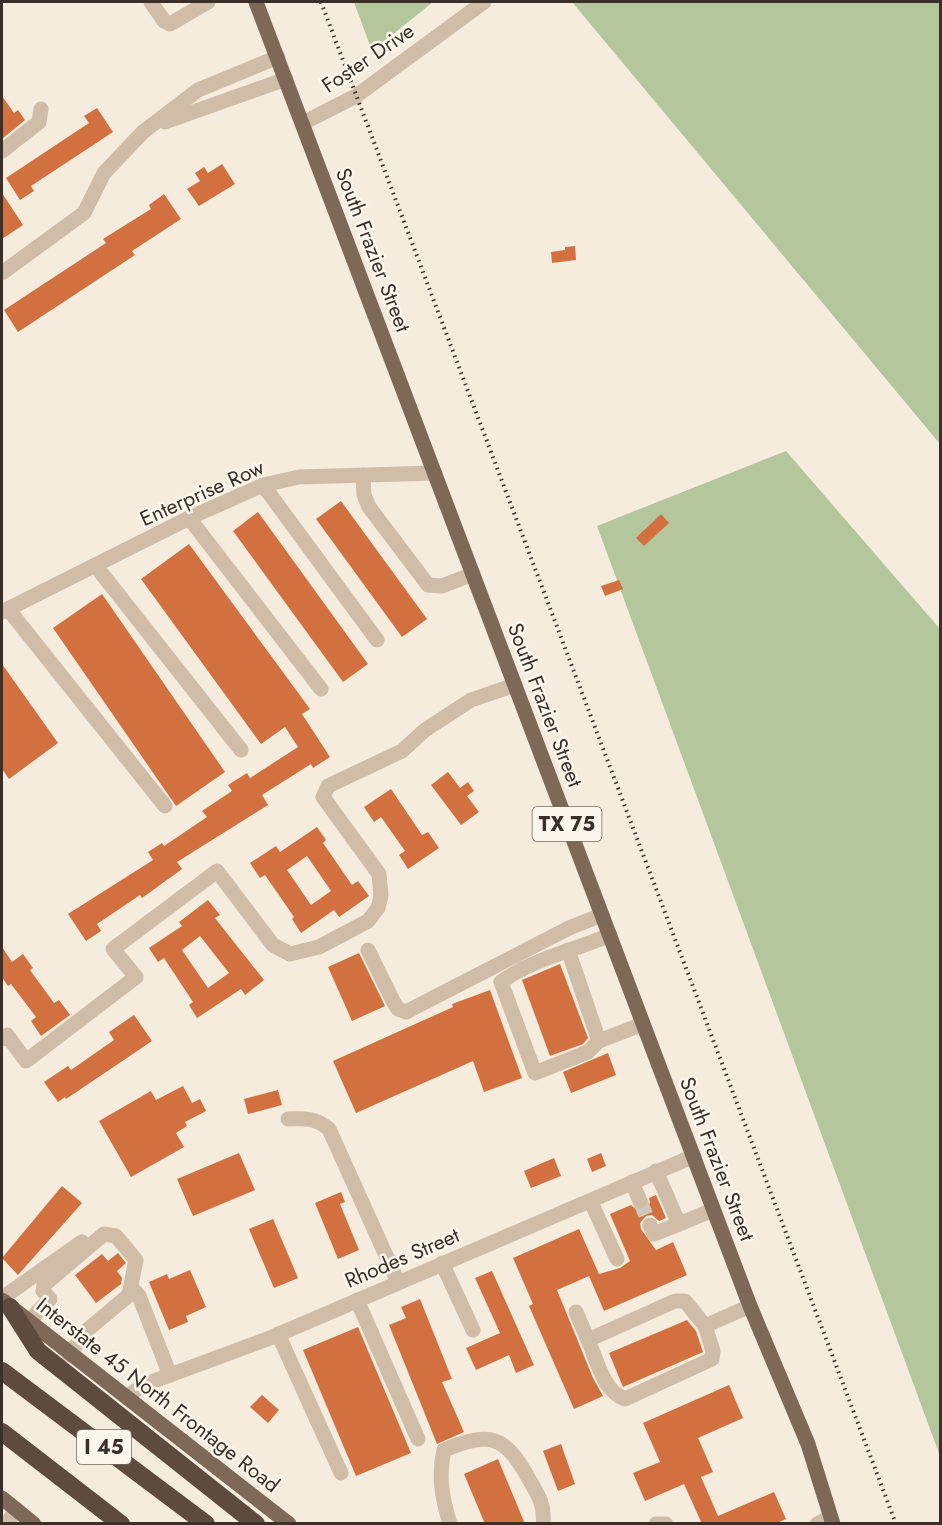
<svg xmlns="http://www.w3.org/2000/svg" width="942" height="1525" viewBox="0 0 942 1525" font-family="Jost,sans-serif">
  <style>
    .green { fill: #b4c69c }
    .building { fill: #d2703f; fill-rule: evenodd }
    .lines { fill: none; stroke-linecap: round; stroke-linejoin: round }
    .minor-tunnel { stroke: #d0c6ba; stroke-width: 15; stroke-dasharray: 15 8; stroke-linecap: butt }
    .minor { stroke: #cfbda8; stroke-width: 15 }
    .major { stroke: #7e6958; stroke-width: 15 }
    .highway { stroke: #5d4b3f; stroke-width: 18 }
    .rail { stroke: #3b3029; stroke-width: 4; stroke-dasharray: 1.5 4.5; stroke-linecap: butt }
    .labels { text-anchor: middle; stroke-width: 5; stroke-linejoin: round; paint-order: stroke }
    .shield { fill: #fcf6eb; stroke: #756b63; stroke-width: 1.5 }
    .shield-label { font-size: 20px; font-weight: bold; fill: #3b3029 }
    .street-label { font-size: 21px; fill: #3b3029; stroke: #fcf6eb }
  </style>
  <rect width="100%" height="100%" fill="#f5ecde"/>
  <g class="green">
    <polygon points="354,2 433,2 372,51"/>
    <polygon points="572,2 940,2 940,444"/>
    <polygon points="786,451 940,629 940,1456 597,526"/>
  </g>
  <g class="building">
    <polygon points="2,96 14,113 18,110 25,120 2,139"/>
    <polygon points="97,108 113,132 31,186 34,191 20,200 6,178 89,123 84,116"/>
    <polygon points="222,164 235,184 199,206 187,189 200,181 195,173 204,167 208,173"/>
    <polygon points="2,193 23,225 2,239"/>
    <polygon points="164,194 181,219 132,251 135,255 18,332 4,310 106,243 103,239 151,209 149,205"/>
    <polygon points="575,246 576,260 552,263 551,252 565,250 565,247"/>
    <polygon points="341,501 427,619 402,637 316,519"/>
    <polygon points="258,512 368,664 343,682 233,531"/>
    <polygon points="661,514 669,523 644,546 636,538"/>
    <polygon points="189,544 310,709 302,714 330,757 313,768 311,764 262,795 268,805 177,862 182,869 142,898 140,895 97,924 101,931 86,941 68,914 153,860 148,852 162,843 164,846 207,817 202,811 232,791 228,785 247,773 250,778 298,747 285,727 261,744 141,579"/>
    <polygon points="619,580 623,589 605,596 601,586"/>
    <polygon points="102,594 225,772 176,806 53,628"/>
    <polygon points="2,664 58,743 9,779 2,769"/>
    <polygon points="448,772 460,788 468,782 474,791 467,796 479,812 461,825 431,785"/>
    <polygon points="391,789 422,835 428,832 439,848 408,869 399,855 405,851 381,817 374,822 364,807"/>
    <path d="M 317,827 L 326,840 L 323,843 L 352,885 L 358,881 L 369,896 L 339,917 L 334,910 L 301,933 L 292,919 L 294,917 L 265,875 L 260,878 L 250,863 L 276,846 L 280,852 ZM 307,856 L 331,891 L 311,905 L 287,870 Z"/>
    <path d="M 208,900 L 220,915 L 215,918 L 264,980 L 245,995 L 241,989 L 197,1018 L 189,1005 L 193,1002 L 164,958 L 158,962 L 149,948 L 182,926 L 179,922 ZM 200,936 L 229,973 L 208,988 L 182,950 Z"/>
    <polygon points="2,947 12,962 23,954 33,968 30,970 54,1003 59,1000 70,1015 41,1036 31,1021 36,1017 11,984 8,986 2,977"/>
    <polygon points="359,953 385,1006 352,1021 328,967"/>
    <polygon points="560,964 588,1038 583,1044 550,1056 522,980"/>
    <polygon points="490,990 522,1078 484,1092 473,1061 356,1113 333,1061 453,1007 452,1004"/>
    <polygon points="134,1015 152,1041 66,1099 65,1097 58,1102 44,1082 68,1066 71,1070 114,1040 109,1032"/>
    <polygon points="608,1053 616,1075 571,1093 563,1072"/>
    <polygon points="183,1086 192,1103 200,1099 206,1111 185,1122 187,1126 176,1133 184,1147 131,1177 99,1121 151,1091 156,1100"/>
    <polygon points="278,1090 282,1105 248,1114 244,1099"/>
    <polygon points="239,1153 255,1190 193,1216 177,1179"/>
    <polygon points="601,1153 606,1166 592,1172 587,1159"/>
    <polygon points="554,1158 561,1176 531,1188 524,1171"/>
    <polygon points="62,1186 82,1203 18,1275 2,1258"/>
    <polygon points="341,1192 345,1202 340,1204 359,1250 338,1259 315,1203"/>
    <polygon points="656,1195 666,1218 659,1221 652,1215 646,1216 640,1223 641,1229 656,1250 673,1242 687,1275 604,1311 589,1276 557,1290 593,1378 603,1396 574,1409 529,1306 533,1304 513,1258 579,1229 599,1274 620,1268 630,1261 610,1214 631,1205 638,1211 644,1210 650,1203 649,1198"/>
    <polygon points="273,1219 298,1278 274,1288 249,1229"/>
    <polygon points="118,1253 126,1263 117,1271 122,1278 121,1284 96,1303 75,1275 102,1254 108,1261"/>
    <polygon points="190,1270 206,1307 186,1316 188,1322 169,1330 149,1282 167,1274 169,1279"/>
    <polygon points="492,1271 534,1365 516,1373 509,1355 476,1370 466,1348 500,1333 475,1278"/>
    <polygon points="420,1299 452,1379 442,1382 464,1432 437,1444 389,1325 406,1318 401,1307"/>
    <polygon points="687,1320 696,1331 703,1352 623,1387 609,1353"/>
    <polygon points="358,1327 411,1453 356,1476 303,1350"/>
    <polygon points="729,1385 743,1418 698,1438 713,1472 701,1477 718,1516 774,1492 786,1519 775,1524 702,1524 684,1484 645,1501 633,1473 660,1462 643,1423"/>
    <polygon points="262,1395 279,1410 268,1423 250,1407"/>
    <polygon points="561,1444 575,1484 558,1491 543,1451"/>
    <polygon points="498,1459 525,1524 485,1524 464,1474"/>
  </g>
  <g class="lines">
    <polyline class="minor-tunnel" points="640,1201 650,1225"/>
    <g class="minor">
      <polyline points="151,2 164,21 170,24 208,2"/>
      <polyline points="165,122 286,79"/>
      <polyline points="303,123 356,96 484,2"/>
      <polyline points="2,151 39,122 41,109"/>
      <polyline points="2,273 84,213 104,173 143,132 198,90 278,57"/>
      <polyline points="363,475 364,495 369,507 428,585 442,586 473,574"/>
      <polyline points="263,485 377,640"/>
      <polyline points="189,518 321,689"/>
      <polyline points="95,565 241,750"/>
      <polyline points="8,609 165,806"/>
      <polyline points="2,612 189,518 263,485 299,477 435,473"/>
      <path d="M 610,935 C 573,951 534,958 501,982 L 535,1073 L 588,1052 L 599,1041 L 643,1024"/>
      <polyline points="368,950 393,1001 398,1009 406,1012 569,928 602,915"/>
      <polyline points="568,950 599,1041"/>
      <polyline points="2,1039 7,1035 26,1061 136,977 113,949 217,871 273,945 290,954 319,947 368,921 378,908 381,896 379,874 323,797 328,786 402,751 425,730 471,700 515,685"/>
      <path d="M 288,1119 C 304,1118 316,1118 329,1129 L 398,1282"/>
      <polyline points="656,1171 679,1224 713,1210"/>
      <polyline points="632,1182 640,1201"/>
      <polyline points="591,1202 617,1259"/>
      <polyline points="650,1225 654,1234 679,1224"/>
      <polyline points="442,1263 473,1330"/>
      <polyline points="132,1288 139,1296 170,1375"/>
      <polyline points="2,1298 82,1242"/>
      <polyline points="357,1300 418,1439"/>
      <polyline points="576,1312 588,1340"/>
      <polyline points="29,1321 50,1299 43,1291 44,1285 104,1234 116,1236 136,1260 129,1295 86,1331 69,1355"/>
      <path d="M 705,1326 L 713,1351 L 712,1359 L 625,1399 C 603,1391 597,1360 588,1340 L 675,1301 L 685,1301 L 705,1326 L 750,1306"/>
      <polyline points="278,1334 341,1473"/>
      <polyline points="127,1397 143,1385 270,1338 694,1156"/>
      <polyline points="7,1524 16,1509"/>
      <path d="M 450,1524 C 442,1498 438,1476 444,1450 C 491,1431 505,1435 530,1481 C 539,1496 545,1506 543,1524"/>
      <polyline points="656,1524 666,1524"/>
      <polyline points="817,1524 830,1517"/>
    </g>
    <g class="major">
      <polyline points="256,2 750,1306 808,1444 833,1524"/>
      <polyline points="2,1300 289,1524"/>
      <polyline points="2,1498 34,1524"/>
    </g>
    <g class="highway">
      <polyline points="10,1307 38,1351 256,1524"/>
      <polyline points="2,1371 206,1524"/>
      <polyline points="2,1432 121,1524"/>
    </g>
    <polyline class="rail" points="321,2 896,1524"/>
  </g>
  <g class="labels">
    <g class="shield">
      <rect x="532.5" y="807" width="69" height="34" rx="4.5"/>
      <rect x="77" y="1430" width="54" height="34" rx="4.5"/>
    </g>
    <g class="shield-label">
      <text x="567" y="831">TX 75</text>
      <text x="104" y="1454">I 45</text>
    </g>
    <g class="street-label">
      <text transform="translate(368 58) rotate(-34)" y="7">Foster Drive</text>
      <text transform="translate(373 250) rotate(69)" y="7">South Frazier Street</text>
      <text transform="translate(202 493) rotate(-24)" y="7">Enterprise Row</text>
      <text transform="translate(545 705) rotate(69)" y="7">South Frazier Street</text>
      <text transform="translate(717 1159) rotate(69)" y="7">South Frazier Street</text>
      <text transform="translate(402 1258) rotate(-23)" y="7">Rhodes Street</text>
      <text transform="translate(158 1395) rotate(38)" y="7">Interstate 45 North Frontage Road</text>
    </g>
  </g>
  <rect width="942" height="1525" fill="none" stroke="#3b3029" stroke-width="6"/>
</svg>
